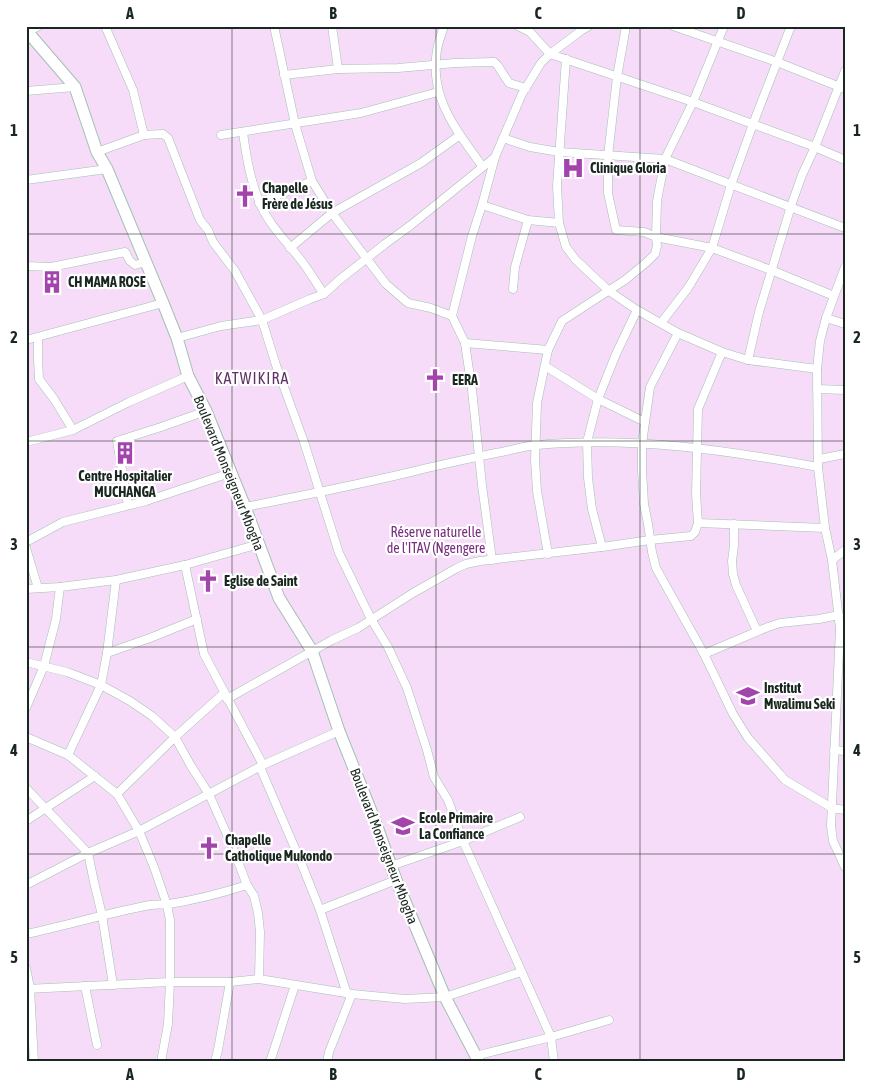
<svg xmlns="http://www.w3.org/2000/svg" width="871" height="1088" viewBox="0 0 871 1088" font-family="'Asap Condensed',sans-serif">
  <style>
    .forest { fill: url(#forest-crowns) }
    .park { fill: #f7dcf9 }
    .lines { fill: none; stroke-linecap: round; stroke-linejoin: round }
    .street-casing { stroke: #a1c1b1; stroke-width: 9 }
    .secondary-casing { stroke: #a1c1b1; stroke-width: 13 }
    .street { stroke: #fff; stroke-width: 8 }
    .secondary { stroke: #fff; stroke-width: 11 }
    .grid { fill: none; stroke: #1a2620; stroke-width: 1; stroke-opacity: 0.55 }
    .labels { text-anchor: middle; stroke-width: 4.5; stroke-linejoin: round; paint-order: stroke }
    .poi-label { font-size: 14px; font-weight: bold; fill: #1a2620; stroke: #fff; text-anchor: start }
    .street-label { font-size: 14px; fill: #1a2620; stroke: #fff }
    .park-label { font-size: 14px; fill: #782c7f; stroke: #fff }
    .quarter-label { font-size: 16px; letter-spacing: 1px; fill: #603165; stroke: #fff }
    .neatline { fill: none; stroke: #1a2620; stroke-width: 2 }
    .grid-label { font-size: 16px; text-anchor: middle; font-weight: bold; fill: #1a2620 }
  </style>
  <defs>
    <pattern id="forest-crowns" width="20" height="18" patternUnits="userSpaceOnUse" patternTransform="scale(1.25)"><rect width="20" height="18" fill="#f7dcf9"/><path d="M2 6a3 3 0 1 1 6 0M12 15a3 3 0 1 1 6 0" fill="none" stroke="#d3bdd5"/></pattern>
  </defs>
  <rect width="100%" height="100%" fill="#e4fff1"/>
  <polygon class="forest" points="462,1054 467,1062 440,1062"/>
  <polygon class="park" points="26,26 845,26 845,1062 467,1062 462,1054 440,1062 26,1062"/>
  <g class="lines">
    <defs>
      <g id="street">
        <polyline points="105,26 133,90 144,135"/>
        <polyline points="274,26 295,124 312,181 332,213 386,284 408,303 431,308 452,316"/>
        <polyline points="332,26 338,69"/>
        <path d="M 444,26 C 442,32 440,38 438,45 C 427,95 455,128 482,166"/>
        <polyline points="518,26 530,32 550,54 693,102 815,147 845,160"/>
        <polyline points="626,26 617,77 608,156 608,193 616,230 644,232 656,237 712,248 771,270 834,296"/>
        <polyline points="673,26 777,62 845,89"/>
        <polyline points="27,32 39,26"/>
        <polyline points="566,59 557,186 559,223 566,247 576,260 609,291 637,310 678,333 722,352 748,360 817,369"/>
        <polyline points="284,75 338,69 398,68 455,63 494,62 498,66 509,83 526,88"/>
        <polyline points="26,91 75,87"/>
        <path d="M 243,132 C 246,156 250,181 260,203 C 268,224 287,242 300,259 C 309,270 316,283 324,294"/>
        <polyline points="221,135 361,113 438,92"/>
        <polyline points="503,138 530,147 559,152 665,159 845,228"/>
        <polyline points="97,152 144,135 163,134 168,138 200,220 208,230 213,242 235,271 262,320 276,365 304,442 339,553 371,619 388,647 407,688 427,750 434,777 448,800 463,841 520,817"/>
        <polyline points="26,180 107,169"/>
        <polyline points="259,203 312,181"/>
        <polyline points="482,205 528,220 559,223"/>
        <polyline points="290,248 332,213 421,163 460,135"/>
        <polyline points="26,266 51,267 125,252 130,261 135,265 146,262"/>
        <polyline points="845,267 826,318 820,341 817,369 818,467 825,528 832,560 840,629 831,826 833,841 845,867"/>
        <polyline points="513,289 515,267 528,220"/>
        <polyline points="826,318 845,324"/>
        <polyline points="661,323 688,288 712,248 731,185 753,124 791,26"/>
        <polyline points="678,333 650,387 645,422 642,444 642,470 644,504 648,524 652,552 656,568 704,654 733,714 748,738 785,780 832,808 845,810"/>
        <polyline points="38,338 38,359 39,379 54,399 73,430"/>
        <polyline points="177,338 221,326 262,320 310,299 324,294 338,281 385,244 411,225 495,157"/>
        <polyline points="26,340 163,303"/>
        <polyline points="465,343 548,350"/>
        <polyline points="748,360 759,312 791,206 802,175 815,147 845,71"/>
        <polyline points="545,366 598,399 645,422"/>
        <polyline points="817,389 845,390"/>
        <polyline points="26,442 73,430 129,402 188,376"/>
        <polyline points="819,459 845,454"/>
        <polyline points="128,505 117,441 161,427 206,411"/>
        <path d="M 245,507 C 301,496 356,485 411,472 C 439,465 468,459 496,453 C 509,451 523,446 537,445 C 631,436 726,450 818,467"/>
        <polyline points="698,523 825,528"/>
        <polyline points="734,524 734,546 732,561 733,574 736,585 757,631"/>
        <polyline points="26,542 63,522 146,501 230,473"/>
        <polyline points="602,547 592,509 588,478 587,442 598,399 616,354 637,310"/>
        <polyline points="26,548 38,588"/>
        <polyline points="548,554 537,491 535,460 537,403 548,350 562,321 625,280 647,262 655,254 657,246 656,237 657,201 665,159 693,102 724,26"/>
        <polyline points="492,560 482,485 472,390 465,343 452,316 472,236 482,205 495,157 522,94 541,63 550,54 582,30 589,26"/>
        <polyline points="832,560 845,550"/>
        <polyline points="185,565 204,654 263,765"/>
        <polyline points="26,589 60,587 116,580 185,565 259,544"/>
        <polyline points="107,653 150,638 197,619"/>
        <polyline points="704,654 768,627 780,623 819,619 839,615"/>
        <polyline points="26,662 67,672 101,685 130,701 152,716 175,737 191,766 209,794 232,846 247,885 254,896 258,913 260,932 259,979"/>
        <polyline points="227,699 332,640 358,628 413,593 457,568 466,564 480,561 602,547 650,540 691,536 695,532 698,523 696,494 698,409 722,352"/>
        <polyline points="26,708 44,666 56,619 60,587"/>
        <polyline points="26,737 68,755 117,794 139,831 154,867 167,905 170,920 170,982 168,1024 161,1062"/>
        <polyline points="834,750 845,751"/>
        <polyline points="68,755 101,685 107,653 116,580"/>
        <polyline points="260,767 300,860 320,910 347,994"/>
        <polyline points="26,788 88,853 94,882 102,915 113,985"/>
        <polyline points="117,794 175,737 224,693"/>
        <polyline points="26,821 95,776"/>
        <polyline points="391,866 463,841 551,1037 554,1062"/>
        <polyline points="26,885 88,853 139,831 263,765 339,731"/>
        <polyline points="320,910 396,880"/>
        <path d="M 26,934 C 68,925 108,913 150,905 C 156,904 163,905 169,904 C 195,900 222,893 247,885"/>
        <polyline points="26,968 30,988 34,1062"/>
        <polyline points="85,986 97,1045"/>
        <polyline points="26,989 170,982 230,982 259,979 352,994 405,999 445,997 521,972"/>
        <polyline points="475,1056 551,1037 609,1020"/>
        <polyline points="215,1062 218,1050 230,982"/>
        <polyline points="270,1062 295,985"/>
        <polyline points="327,1062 329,1052 352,994"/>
      </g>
      <polyline id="secondary" points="26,30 75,87 97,152 107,169 163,303 177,338 188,376 206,411 245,507 279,598 312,651 339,731 375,821 396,880 445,997 479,1062"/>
    </defs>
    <use href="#street" class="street-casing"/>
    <use href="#secondary" class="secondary-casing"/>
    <use href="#street" class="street"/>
    <use href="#secondary" class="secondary"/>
  </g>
  <path class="grid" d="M 232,26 L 232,1062M 436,26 L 436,1062M 640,26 L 640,1062M 26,234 L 845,234M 26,441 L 845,441M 26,647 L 845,647M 26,854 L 845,854"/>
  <defs>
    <symbol id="hospital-bare" viewBox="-9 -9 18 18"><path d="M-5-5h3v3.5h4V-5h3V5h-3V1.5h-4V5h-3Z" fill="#a344ad" stroke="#fff" stroke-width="2.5" paint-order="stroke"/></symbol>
    <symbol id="church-bare" viewBox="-9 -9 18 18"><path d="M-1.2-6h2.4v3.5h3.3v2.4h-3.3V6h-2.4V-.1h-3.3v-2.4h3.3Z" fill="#a344ad" stroke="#fff" stroke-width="2.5" paint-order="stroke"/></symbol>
    <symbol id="building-bare" viewBox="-9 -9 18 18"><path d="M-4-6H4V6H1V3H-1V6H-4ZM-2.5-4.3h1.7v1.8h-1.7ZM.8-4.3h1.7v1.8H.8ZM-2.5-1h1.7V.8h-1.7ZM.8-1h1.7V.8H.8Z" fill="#a344ad" stroke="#fff" stroke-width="2.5" paint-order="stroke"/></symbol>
    <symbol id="school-bare" viewBox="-9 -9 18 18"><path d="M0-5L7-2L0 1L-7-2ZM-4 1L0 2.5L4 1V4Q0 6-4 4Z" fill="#a344ad" stroke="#fff" stroke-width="2.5" paint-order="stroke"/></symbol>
  </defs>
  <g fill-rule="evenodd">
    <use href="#hospital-bare" x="557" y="152" width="32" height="32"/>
    <use href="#church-bare" x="229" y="180" width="32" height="32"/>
    <use href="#building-bare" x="36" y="266" width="32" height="32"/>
    <use href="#church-bare" x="419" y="364" width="32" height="32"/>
    <use href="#building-bare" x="109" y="437" width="32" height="32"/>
    <use href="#church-bare" x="192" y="565" width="32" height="32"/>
    <use href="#school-bare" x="732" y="680" width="32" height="32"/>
    <use href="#school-bare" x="387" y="810" width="32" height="32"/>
    <use href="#church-bare" x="193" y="832" width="32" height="32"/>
  </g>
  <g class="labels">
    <g class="poi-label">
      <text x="590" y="173">Clinique Gloria</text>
      <text x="262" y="193">Chapelle<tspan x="262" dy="16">Frère de Jésus</tspan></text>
      <text x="68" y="287">CH MAMA ROSE</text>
      <text x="452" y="385">EERA</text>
      <text x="125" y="481" text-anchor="middle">Centre Hospitalier<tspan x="125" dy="16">MUCHANGA</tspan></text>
      <text x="224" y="586">Eglise de Saint</text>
      <text x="764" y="693">Institut<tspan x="764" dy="16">Mwalimu Seki</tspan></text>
      <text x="419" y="823">Ecole Primaire<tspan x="419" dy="16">La Confiance</tspan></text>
      <text x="225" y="845">Chapelle<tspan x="225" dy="16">Catholique Mukondo</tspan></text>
    </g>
    <g class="street-label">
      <text transform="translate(229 473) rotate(68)" y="5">Boulevard Monseigneur Mbogha</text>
      <text transform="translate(384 846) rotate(69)" y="5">Boulevard Monseigneur Mbogha</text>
    </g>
    <g class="park-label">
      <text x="436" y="537">Réserve naturelle<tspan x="436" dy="16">de l'ITAV (Ngengere</tspan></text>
    </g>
    <g class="quarter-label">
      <text x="252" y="384">KATWIKIRA</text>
    </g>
  </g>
  <rect width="871" height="1088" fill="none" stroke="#ffffff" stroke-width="55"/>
  <rect x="28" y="28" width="816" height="1032" class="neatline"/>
  <g class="grid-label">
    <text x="130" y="19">A</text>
    <text x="333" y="19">B</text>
    <text x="538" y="19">C</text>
    <text x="741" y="19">D</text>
    <text x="14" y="136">1</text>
    <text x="857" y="136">1</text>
    <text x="14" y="343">2</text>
    <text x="857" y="343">2</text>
    <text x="14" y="550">3</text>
    <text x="857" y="550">3</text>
    <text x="14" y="756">4</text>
    <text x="857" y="756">4</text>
    <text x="14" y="963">5</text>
    <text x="857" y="963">5</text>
    <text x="130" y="1080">A</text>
    <text x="333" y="1080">B</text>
    <text x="538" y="1080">C</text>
    <text x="741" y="1080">D</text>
  </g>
</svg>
